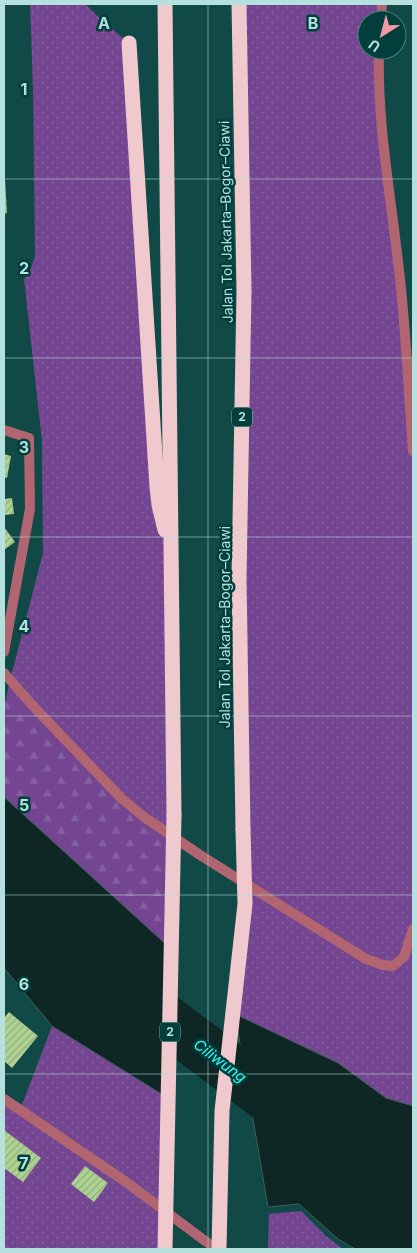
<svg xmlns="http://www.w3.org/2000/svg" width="417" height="1253" viewBox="0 0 417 1253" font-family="Inter,sans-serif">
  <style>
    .grass { fill: url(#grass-dots) }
    .forest { fill: url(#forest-firs) }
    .water { fill: #0e2725; stroke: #405e5c }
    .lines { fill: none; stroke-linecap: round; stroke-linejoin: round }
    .river { stroke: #0e2725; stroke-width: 51 }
    .building { fill: url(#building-hatch) }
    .minor { stroke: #b06570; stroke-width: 10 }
    .motorway { stroke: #efc9cd; stroke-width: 15 }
    .motorway-bridge { stroke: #efc9cd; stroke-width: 15 }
    .grid { fill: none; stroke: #b4e0dd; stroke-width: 1; stroke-opacity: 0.55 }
    .labels { text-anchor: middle; stroke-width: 5; stroke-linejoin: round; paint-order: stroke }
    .shield { fill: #013e3c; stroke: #7eafad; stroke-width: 1 }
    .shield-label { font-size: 12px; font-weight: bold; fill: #b4e0dd }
    .street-label { font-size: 14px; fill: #b4e0dd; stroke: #013e3c }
    .water-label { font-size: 15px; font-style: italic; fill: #34fcf4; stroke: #013e3c }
    .grid-label { font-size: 16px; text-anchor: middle; font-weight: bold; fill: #b4e0dd; stroke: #013e3c; stroke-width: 5; stroke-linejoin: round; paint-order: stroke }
  </style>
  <defs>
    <pattern id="grass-dots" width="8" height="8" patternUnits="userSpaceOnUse" patternTransform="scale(1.25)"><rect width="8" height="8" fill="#744591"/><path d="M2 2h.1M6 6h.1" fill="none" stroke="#8560a0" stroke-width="1.8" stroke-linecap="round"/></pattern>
    <pattern id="forest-firs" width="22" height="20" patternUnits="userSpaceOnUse" patternTransform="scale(1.25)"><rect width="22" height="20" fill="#744591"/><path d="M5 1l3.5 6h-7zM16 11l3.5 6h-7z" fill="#8560a0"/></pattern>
    <pattern id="building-hatch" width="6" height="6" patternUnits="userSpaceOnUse" patternTransform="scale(1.25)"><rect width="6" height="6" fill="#afd191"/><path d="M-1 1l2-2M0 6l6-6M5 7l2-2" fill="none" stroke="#91ae7d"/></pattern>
  </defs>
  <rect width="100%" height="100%" fill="#114946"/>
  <g class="grass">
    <polygon points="30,4 85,4 106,24 129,43 164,526 173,837 144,817 10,680 43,553 42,441 24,279 29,274 35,256 33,89"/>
    <polygon points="237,4 378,4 378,20 367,20 367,50 378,50 413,428 413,1106 386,1098 338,1063 235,1014 246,884"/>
    <polygon points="52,1026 168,1098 165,1249 4,1249 4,1098 20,1110"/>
    <polygon points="301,1211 326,1236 343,1249 268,1249 269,1214"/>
  </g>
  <polygon class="forest" points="10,680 95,771 173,837 171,949 4,797 4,708"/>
  <g class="water">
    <polygon points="4,797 171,949 168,1098 52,1026 4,968"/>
    <polygon points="235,1014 338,1063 386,1098 413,1106 413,1249 355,1249 338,1239 299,1204 268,1207"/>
  </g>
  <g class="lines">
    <polyline class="river" points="120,986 303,1123"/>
  </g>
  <g class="building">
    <polygon points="4,179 5,179 7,213 4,214"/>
    <polygon points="4,454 11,456 7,478 4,477"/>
    <polygon points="12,498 14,514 4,515 4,499"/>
    <polygon points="4,527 15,542 4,550"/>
    <polygon points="9,1012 38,1036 12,1068 4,1061 4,1018"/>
    <polygon points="4,1130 41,1158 23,1182 4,1168"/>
    <polygon points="85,1166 108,1183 94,1202 71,1184"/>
  </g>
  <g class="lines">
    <g class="minor">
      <polyline points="381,20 382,4"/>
      <path d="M 379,50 C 377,121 390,191 398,262 C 406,324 408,388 413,451"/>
      <polyline points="4,430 29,438 30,509 4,652"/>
      <polyline points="4,673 33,706 121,798 144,817 200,855 366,959 383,965 393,966 404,957 413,929"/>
      <polyline points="4,1099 126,1182 216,1249"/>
    </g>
    <g class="motorway">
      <polyline points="165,4 174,815"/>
      <polyline points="239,4 244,291 239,579 243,829"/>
      <polyline points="129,43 157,487 159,505 165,530"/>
    </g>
    <g class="motorway-bridge">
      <polyline points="165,1249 174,815"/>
      <polyline points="219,1249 222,1111 245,904 243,829"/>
    </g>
  </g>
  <path class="grid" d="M 208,4 L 208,1249M 4,179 L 413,179M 4,358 L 413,358M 4,537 L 413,537M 4,716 L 413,716M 4,895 L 413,895M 4,1074 L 413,1074"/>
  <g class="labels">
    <g class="shield">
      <rect x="232" y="407.5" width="20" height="19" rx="4"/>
      <rect x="160" y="1022.5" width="20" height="19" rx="4"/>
    </g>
    <g class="shield-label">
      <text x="242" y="421">2</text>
      <text x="170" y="1036">2</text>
    </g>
    <g class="street-label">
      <text transform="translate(226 222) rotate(-91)" y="5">Jalan Tol Jakarta–Bogor–Ciawi</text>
      <text transform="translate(225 627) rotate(-90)" y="5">Jalan Tol Jakarta–Bogor–Ciawi</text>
    </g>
    <g class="water-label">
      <text transform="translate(220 1061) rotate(37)" y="5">Ciliwung</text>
    </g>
  </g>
  <g class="grid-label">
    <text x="104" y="29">A</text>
    <text x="313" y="29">B</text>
    <text x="24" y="95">1</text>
    <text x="24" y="274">2</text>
    <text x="24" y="453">3</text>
    <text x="24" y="632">4</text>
    <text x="24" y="811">5</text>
    <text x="24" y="990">6</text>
    <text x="24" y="1169">7</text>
  </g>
  <rect width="417" height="1253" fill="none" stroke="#b4e0dd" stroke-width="10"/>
  <g transform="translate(382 35) rotate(216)"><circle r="24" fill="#013e3c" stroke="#497f7c"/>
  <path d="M0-4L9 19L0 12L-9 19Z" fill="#f49aa6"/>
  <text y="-8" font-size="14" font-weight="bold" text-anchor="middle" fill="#b4e0dd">U</text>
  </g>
</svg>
